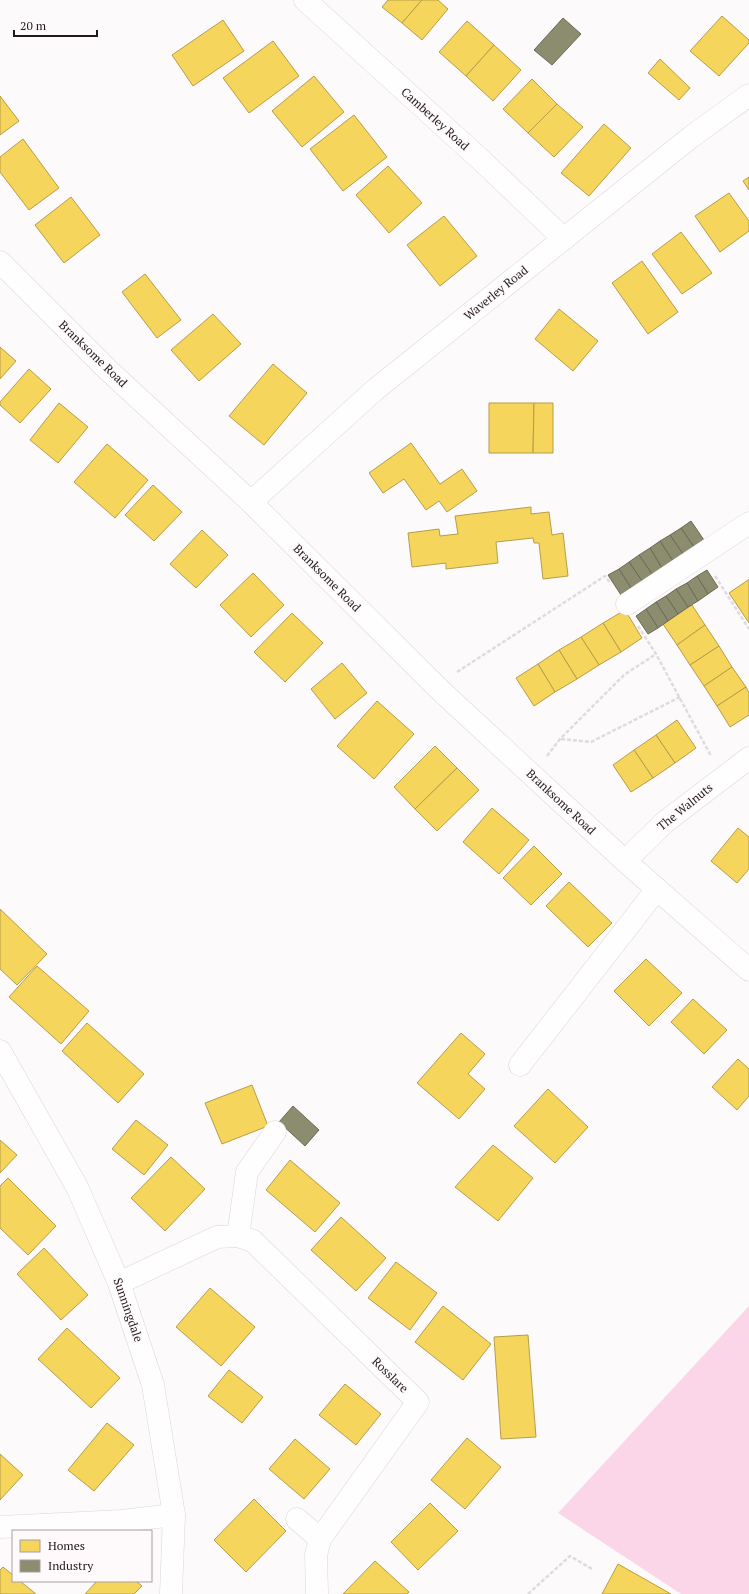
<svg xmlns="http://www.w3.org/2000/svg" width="749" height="1594" viewBox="0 0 749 1594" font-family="'PT Serif',serif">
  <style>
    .green { fill: #fbd6e8 }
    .homes { fill: #f6d55c; stroke: #b69d49 }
    .industry { fill: #8c8c6e; stroke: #6c6a56 }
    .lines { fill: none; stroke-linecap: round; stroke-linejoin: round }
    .minor-casing { stroke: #dbd6d8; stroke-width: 23 }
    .path { stroke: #dedcdc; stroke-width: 2.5; stroke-dasharray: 4 2; stroke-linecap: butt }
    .minor { stroke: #fffefe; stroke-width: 22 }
    .labels { text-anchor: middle; stroke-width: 4; stroke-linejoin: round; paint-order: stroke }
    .street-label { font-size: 12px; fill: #21191d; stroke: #fef9fb }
  </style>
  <rect width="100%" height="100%" fill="#fdfafb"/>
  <polygon class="green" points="749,1306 749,1594 681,1594 558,1513"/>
  <g class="homes">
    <polygon points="388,0 422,0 402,23 382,7"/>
    <polygon points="422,0 438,0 448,9 422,40 402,23"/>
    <polygon points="722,16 749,40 749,43 719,76 690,51"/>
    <polygon points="223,20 244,51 193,86 172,55"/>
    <polygon points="467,21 494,45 466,76 439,52"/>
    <polygon points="273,41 299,76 249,113 223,78"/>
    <polygon points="494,45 521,70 493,101 466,76"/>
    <polygon points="660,59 690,88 679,100 648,73"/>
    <polygon points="314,76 344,112 302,147 272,111"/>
    <polygon points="532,79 557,104 528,133 503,109"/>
    <polygon points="0,96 19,121 0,135"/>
    <polygon points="557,104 583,127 554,157 528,133"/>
    <polygon points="354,115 387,157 343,191 310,149"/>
    <polygon points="604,124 631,148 589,196 561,173"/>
    <polygon points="23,139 59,188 29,210 0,172 0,157"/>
    <polygon points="388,166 422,203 389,233 356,195"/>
    <polygon points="749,177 749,190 743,181"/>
    <polygon points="729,193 749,221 749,231 720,252 695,216"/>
    <polygon points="71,197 100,235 64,263 35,225"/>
    <polygon points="444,216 477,256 440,286 407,245"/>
    <polygon points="681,232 712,273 682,294 652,254"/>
    <polygon points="642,261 678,312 648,334 612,283"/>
    <polygon points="145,274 181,320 157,338 122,292"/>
    <polygon points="559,309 598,341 573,371 535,339"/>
    <polygon points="213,314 241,344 199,381 171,350"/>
    <polygon points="0,347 16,361 0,379"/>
    <polygon points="273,364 307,393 264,445 229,416"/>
    <polygon points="29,369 51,389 20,423 0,405 0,402"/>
    <polygon points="59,403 88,427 58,463 30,440"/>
    <polygon points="489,403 534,403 533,453 489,453"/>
    <polygon points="534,403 553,403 553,453 533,453"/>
    <polygon points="411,443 440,484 462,469 477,491 447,512 439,501 426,510 404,479 383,493 369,473"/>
    <polygon points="107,444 148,480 115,518 74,482"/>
    <polygon points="153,485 182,512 154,541 125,515"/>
    <polygon points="531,507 531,514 549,512 552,535 563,533 568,576 543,579 539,543 534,543 533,538 496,542 498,563 446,569 446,563 412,567 408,533 439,529 440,536 458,534 455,516"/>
    <polygon points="202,530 228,555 196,588 170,564"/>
    <polygon points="253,573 284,605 251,637 220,605"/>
    <polygon points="748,580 749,580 749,623 729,593"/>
    <polygon points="692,605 705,625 677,645 663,624"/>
    <polygon points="625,610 642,638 621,652 603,623"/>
    <polygon points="292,613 323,643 285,682 254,652"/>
    <polygon points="603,623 621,652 599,665 581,637"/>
    <polygon points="705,625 719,646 690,665 677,645"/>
    <polygon points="581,637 599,665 577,679 559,650"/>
    <polygon points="719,646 732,667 704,686 690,665"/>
    <polygon points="559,650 577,679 555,692 538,664"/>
    <polygon points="342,663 367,693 335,719 311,689"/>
    <polygon points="538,664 555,692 534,706 516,678"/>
    <polygon points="732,667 746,687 717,706 704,686"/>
    <polygon points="746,687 749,693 749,715 730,727 717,706"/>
    <polygon points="377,701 414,734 374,779 337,746"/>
    <polygon points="677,720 696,748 675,763 656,735"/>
    <polygon points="656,735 675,763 653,778 634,750"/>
    <polygon points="435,746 457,768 415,809 394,787"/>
    <polygon points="634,750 653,778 631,792 613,765"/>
    <polygon points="457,768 479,790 437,831 415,809"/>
    <polygon points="492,808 529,840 499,874 463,842"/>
    <polygon points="738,828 749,837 749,869 737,883 711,861"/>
    <polygon points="534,846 562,874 531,905 503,878"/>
    <polygon points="569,882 612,923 588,947 546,906"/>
    <polygon points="0,909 47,954 17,985 0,969"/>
    <polygon points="646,959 682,993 649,1026 614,991"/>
    <polygon points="37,966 89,1011 61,1044 9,997"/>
    <polygon points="693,999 727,1030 704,1054 671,1022"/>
    <polygon points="87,1023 144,1074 118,1103 62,1051"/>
    <polygon points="461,1033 485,1054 468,1074 485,1089 459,1119 417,1083"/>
    <polygon points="738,1059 749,1069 749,1096 737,1110 712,1087"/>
    <polygon points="252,1085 268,1126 222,1144 205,1103"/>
    <polygon points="548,1089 588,1127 555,1163 514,1126"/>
    <polygon points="136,1120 168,1145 144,1175 112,1149"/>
    <polygon points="0,1140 17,1155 0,1173"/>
    <polygon points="493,1145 533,1178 498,1221 455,1187"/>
    <polygon points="171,1157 205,1189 165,1231 131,1198"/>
    <polygon points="290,1160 340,1203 315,1232 266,1190"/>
    <polygon points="8,1178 56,1226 28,1255 0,1228 0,1186"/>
    <polygon points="341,1217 386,1258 356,1291 311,1250"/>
    <polygon points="44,1248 88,1295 61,1320 17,1274"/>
    <polygon points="396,1262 437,1293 410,1330 368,1298"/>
    <polygon points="210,1288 255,1327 221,1366 176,1327"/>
    <polygon points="443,1306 491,1344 463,1380 415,1342"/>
    <polygon points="67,1328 120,1378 91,1408 38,1359"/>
    <polygon points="528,1335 536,1437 501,1439 494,1337"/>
    <polygon points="229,1370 263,1397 242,1423 208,1396"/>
    <polygon points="345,1384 381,1414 356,1445 319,1415"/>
    <polygon points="107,1423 134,1445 94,1491 68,1470"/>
    <polygon points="467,1438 501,1467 465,1509 431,1480"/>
    <polygon points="295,1439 330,1469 304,1499 269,1469"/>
    <polygon points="0,1454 23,1475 0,1500"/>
    <polygon points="254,1499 286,1531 246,1572 214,1540"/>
    <polygon points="430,1503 458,1531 418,1570 391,1542"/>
    <polygon points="375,1561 409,1592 407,1594 343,1594"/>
    <polygon points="618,1564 671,1594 602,1594"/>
    <polygon points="3,1567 13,1575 13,1581 20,1581 36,1594 0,1594 0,1570"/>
    <polygon points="97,1581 136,1581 142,1586 134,1594 85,1594"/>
  </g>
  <g class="industry">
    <polygon points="563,18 581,34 552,65 534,50"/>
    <polygon points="691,521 704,540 694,547 681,528"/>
    <polygon points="681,528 694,547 683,554 670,535"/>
    <polygon points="670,535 683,554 673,561 660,541"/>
    <polygon points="660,541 673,561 662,568 650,548"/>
    <polygon points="650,548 662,568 652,574 639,555"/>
    <polygon points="639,555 652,574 642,581 629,562"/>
    <polygon points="629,562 642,581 631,588 619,569"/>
    <polygon points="619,569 631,588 621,595 608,575"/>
    <polygon points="707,570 718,587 708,594 697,576"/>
    <polygon points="697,576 708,594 698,601 687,583"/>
    <polygon points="687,583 698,601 688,607 676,589"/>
    <polygon points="676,589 688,607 678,614 666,596"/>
    <polygon points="666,596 678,614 668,621 656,602"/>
    <polygon points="656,602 668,621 658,628 646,609"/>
    <polygon points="646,609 658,628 648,634 636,616"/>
    <polygon points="293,1106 319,1130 305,1146 279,1122"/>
  </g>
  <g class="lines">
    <defs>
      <g id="minor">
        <polyline points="305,0 481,160 564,239"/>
        <polyline points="0,262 108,370 251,502 440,690 625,861 749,970"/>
        <polyline points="251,502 376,389 691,137 749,95"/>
        <polyline points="627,604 749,523"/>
        <polyline points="625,861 665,822 749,758"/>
        <polyline points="0,1051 77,1187 119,1283 153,1385 174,1515 171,1594"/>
        <polyline points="520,1065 657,889"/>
        <polyline points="238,1236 253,1241 418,1402 320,1539 297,1519"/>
        <polyline points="119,1283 217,1237 238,1236 247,1172 275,1132"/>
        <polyline points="0,1527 122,1521 174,1515"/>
        <polyline points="317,1593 316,1555 320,1539"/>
      </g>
    </defs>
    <use href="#minor" class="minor-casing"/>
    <g class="path">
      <polyline points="715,576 749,629"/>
      <polyline points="638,626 656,654 711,756"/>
      <polyline points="457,672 605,576 611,584"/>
      <polyline points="561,739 591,742 680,697"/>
      <polyline points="547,756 560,739 624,675 656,654"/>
      <polyline points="528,1594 570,1556 592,1569"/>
    </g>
    <use href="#minor" class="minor"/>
  </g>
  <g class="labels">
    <g class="street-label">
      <text transform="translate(435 119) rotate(42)" y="4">Camberley Road</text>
      <text transform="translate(496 293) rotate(-39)" y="4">Waverley Road</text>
      <text transform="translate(93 354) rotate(44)" y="4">Branksome Road</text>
      <text transform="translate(327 578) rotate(45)" y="4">Branksome Road</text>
      <text transform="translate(561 802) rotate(43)" y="4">Branksome Road</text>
      <text transform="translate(685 807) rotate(-39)" y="4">The Walnuts</text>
      <text transform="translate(128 1310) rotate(71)" y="4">Sunningdale</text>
      <text transform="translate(390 1375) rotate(44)" y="4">Rosslare</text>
    </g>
  </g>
  <rect x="12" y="1530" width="140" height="52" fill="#fef9fb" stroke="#a69fa2"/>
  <rect x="20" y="1540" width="20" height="12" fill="#f6d55c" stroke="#a69fa2"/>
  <text x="48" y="1550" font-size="12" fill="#21191d">Homes</text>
  <rect x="20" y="1560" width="20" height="12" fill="#8c8c6e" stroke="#a69fa2"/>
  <text x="48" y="1570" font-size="12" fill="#21191d">Industry</text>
  <path d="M14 30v6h83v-6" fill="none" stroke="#21191d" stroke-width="2"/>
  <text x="20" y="30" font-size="12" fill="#21191d" stroke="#fef9fb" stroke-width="3" paint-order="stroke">20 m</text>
</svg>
